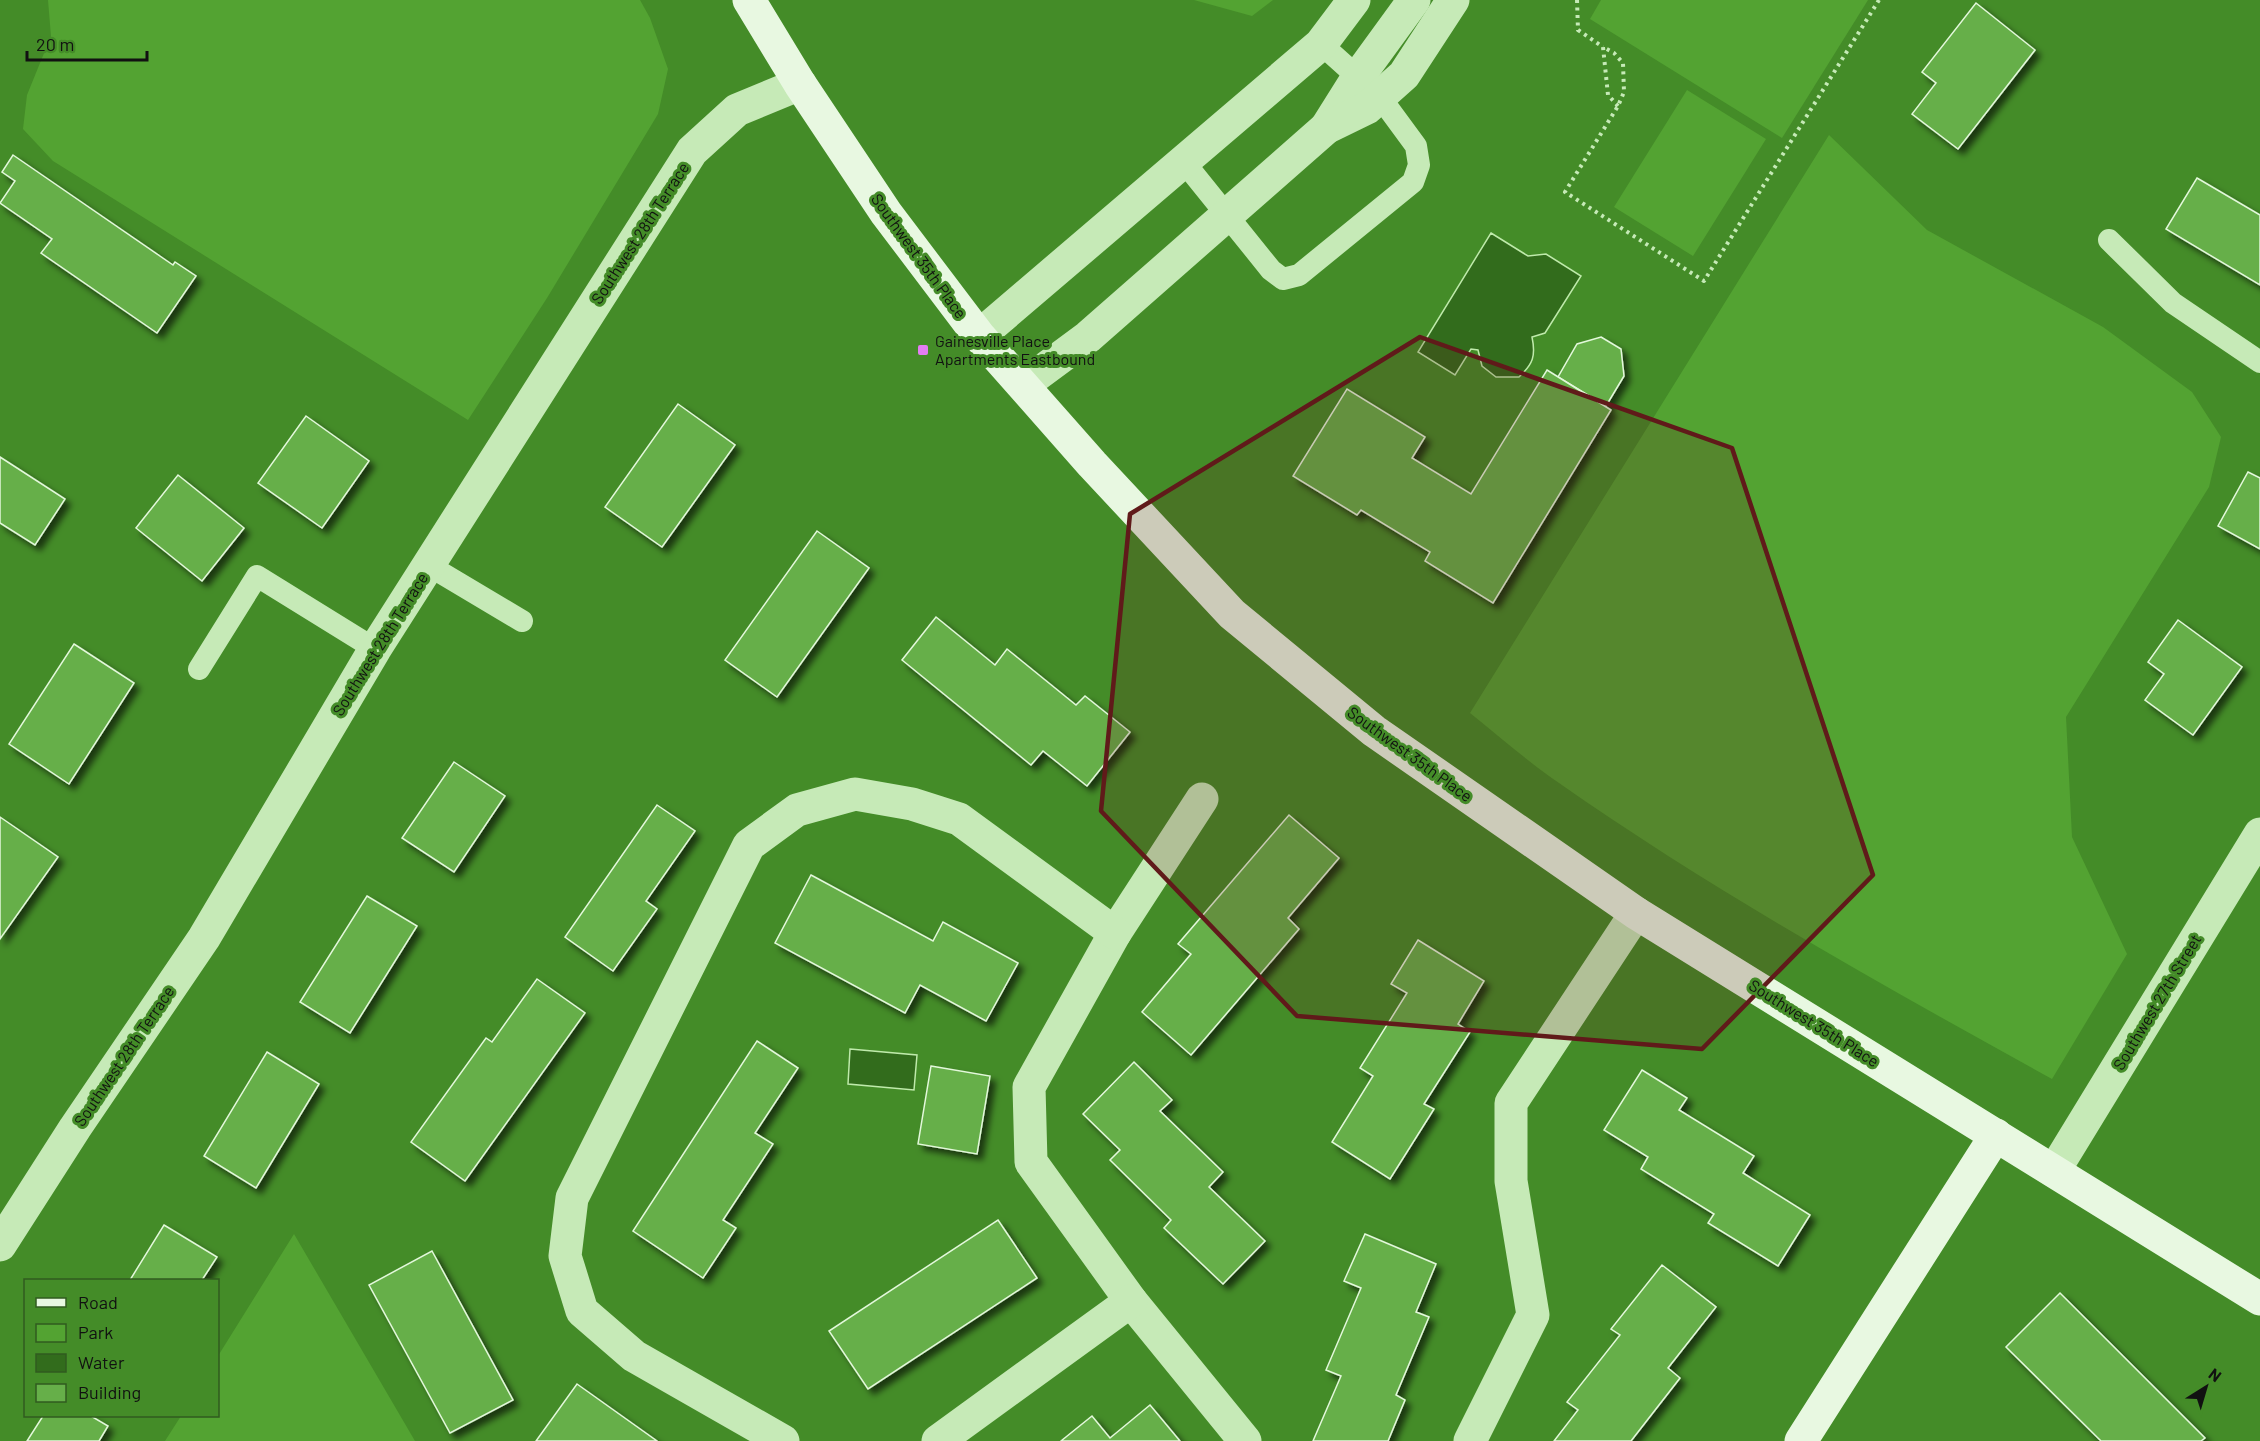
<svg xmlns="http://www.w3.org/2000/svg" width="2260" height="1441" viewBox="0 0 2260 1441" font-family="Barlow,sans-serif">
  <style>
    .green { fill: #53a332 }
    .water { fill: #326c1c; stroke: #bfeaab; stroke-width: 1.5 }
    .building { fill: #66af49; stroke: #e3f8db; stroke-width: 1.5; filter: url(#shadow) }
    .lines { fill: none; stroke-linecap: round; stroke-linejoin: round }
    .path { stroke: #c6eab7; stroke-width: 4; stroke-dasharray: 3 4.5; stroke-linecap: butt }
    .lane { stroke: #c6eab7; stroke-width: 22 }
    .street { stroke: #c6eab7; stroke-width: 33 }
    .secondary { stroke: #e8f8e1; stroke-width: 33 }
    .marked { fill: #601a1a; fill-opacity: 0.2; stroke: #601a1a; stroke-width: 4.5; stroke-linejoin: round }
    .poi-dot { fill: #e37df2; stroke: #448c28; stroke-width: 2 }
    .labels { text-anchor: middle; stroke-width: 6; stroke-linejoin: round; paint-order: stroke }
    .street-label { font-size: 16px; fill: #111; stroke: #448c28 }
    .poi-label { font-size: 16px; fill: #111; stroke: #448c28; text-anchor: start }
  </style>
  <defs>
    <filter id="shadow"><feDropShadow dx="5.5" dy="5.5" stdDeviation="3" flood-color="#0009"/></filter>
  </defs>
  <rect width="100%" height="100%" fill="#448c28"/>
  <g class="green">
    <polygon points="48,0 640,0 650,18 668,69 658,114 547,298 468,420 53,161 23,129 27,95 51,36"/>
    <polygon points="1194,0 1273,0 1252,16"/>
    <polygon points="1601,0 1868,0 1782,138 1590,19"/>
    <polygon points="1687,90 1766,139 1693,256 1614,207"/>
    <path d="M 1829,135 L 1927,230 L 2103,327 L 2192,392 L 2221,437 L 2209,487 L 2066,717 L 2072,837 L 2127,954 L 2052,1079 C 1884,986 1716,893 1559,783 C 1528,762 1499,736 1470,713 Z"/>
    <polygon points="294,1234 415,1441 165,1441 181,1416 218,1416 218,1356"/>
  </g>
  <g class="water">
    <path d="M 1491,233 L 1528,256 L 1546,254 L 1581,276 L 1545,333 L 1532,337 C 1536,356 1533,364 1519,377 L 1496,377 L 1482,366 L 1478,350 L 1471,349 L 1455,375 L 1418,352 Z"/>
    <polygon points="850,1049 917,1055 914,1090 848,1084"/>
  </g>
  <g class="building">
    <polygon points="1976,3 2035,50 1958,149 1912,114 1936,83 1922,72"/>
    <polygon points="13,155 173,265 175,262 196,276 157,333 41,253 52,239 0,203 15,181 2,172"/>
    <polygon points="2197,178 2260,215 2260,285 2166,229"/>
    <polygon points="1601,337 1621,349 1624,376 1606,406 1558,377 1577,344"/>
    <polygon points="1547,370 1611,410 1493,603 1425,561 1430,552 1361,510 1357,515 1293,476 1347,389 1425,437 1412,458 1471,494"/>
    <polygon points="678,404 735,445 662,547 605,507"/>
    <polygon points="306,416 369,461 322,528 258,483"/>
    <polygon points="0,457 65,499 35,545 0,523"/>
    <polygon points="2248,472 2260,478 2260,549 2218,526"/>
    <polygon points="178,475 244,528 202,581 136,528"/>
    <polygon points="817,531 869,568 777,697 725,660"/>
    <polygon points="936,617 995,665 1007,649 1076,705 1085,696 1130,732 1087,786 1043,751 1031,765 902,660"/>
    <polygon points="2178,620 2242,667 2193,735 2145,700 2164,674 2148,662"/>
    <polygon points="74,644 134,683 69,784 9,744"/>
    <polygon points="454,762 505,796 454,872 402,838"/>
    <polygon points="657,805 695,831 646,901 657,909 613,971 565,937"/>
    <polygon points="1289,815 1339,858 1288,918 1299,929 1191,1055 1142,1012 1191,954 1178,944"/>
    <polygon points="0,817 58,857 0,939"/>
    <polygon points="811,875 933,941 943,922 1018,963 986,1021 920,985 905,1013 775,943"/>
    <polygon points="367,896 417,926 350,1033 300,1002"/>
    <polygon points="1418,940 1484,981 1458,1024 1470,1032 1424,1104 1434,1109 1390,1179 1332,1142 1373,1076 1360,1068 1407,993 1391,984"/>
    <polygon points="537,979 585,1013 465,1181 411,1142 486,1038 492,1042"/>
    <polygon points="757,1041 798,1068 755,1133 773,1144 723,1220 736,1228 703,1278 633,1231"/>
    <polygon points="267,1052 319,1084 256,1188 204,1156"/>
    <polygon points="1134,1062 1172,1100 1160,1111 1223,1172 1209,1187 1265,1241 1223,1284 1164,1228 1171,1220 1110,1160 1120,1150 1083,1114"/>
    <polygon points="931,1066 990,1076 977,1154 918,1144"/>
    <polygon points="1642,1070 1687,1098 1679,1110 1754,1156 1743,1173 1810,1215 1778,1266 1708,1223 1714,1214 1641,1169 1648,1157 1604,1130"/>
    <polygon points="998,1220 1037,1278 868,1389 829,1331"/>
    <polygon points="164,1225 217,1257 202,1280 130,1280"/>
    <polygon points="1365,1234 1436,1264 1416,1312 1429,1317 1396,1395 1405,1400 1388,1441 1313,1441 1341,1376 1326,1370 1361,1288 1344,1281"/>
    <polygon points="432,1251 513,1400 450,1433 369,1285"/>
    <polygon points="1662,1265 1716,1307 1668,1368 1680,1378 1631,1441 1554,1441 1578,1410 1567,1402 1620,1335 1611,1329"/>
    <polygon points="2060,1293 2205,1438 2201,1441 2101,1441 2006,1347"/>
    <polygon points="577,1384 657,1441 536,1441"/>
    <polygon points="1150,1405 1180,1441 1061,1441 1092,1416 1110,1438"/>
    <polygon points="43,1416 91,1416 108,1426 99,1441 27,1441"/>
  </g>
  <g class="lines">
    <g class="path">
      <polyline points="1577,0 1578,30 1603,47"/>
      <polyline points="1618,106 1608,95 1603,47 1614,53 1623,63 1624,92 1618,106 1565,192 1704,281 1879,0"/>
    </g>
    <g class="lane">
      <polyline points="1184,162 1271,270 1283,279 1299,275 1413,182 1419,165 1416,146 1380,97 1321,44"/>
      <polyline points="2109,240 2173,303 2260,362"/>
      <polyline points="428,565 522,621"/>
      <polyline points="199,669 257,576 375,649"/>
    </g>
    <g class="street">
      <polyline points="1326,128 1358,77 1414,0"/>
      <polyline points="979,336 1321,44 1354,0"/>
      <polyline points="1023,385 1088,337 1326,128 1367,108 1404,75 1453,0"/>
      <polyline points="1202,799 1115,933 1029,1087 1031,1162 1131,1301 1245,1441"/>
      <polyline points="2054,1171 2260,834"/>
      <polyline points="0,1245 75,1128 204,938 375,649 692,151 737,110 800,84"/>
      <polyline points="783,1441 634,1356 582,1311 565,1256 572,1198 749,845 797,810 855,794 912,804 959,819 1115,933"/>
      <polyline points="938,1441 1131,1301"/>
      <polyline points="1470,1441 1533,1315 1511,1181 1511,1103 1636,913"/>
    </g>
    <g class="secondary">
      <polyline points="749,0 800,84 886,213 979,336 1092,464 1232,614 1374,731 1636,913 2260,1299"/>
      <polyline points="1801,1441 1996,1135"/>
    </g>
  </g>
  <path class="marked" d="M 1420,337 L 1732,448 L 1873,875 L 1702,1049 L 1297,1016 L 1101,811 L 1130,514 Z"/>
  <rect class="poi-dot" x="917" y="344" width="12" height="12" rx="3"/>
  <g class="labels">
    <g class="street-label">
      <text transform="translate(640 233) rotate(-57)" y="6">Southwest 28th Terrace</text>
      <text transform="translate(919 256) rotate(54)" y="6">Southwest 35th Place</text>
      <text transform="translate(380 644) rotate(-58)" y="6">Southwest 28th Terrace</text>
      <text transform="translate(1410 754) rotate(36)" y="6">Southwest 35th Place</text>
      <text transform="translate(2157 1002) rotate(-59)" y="6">Southwest 27th Street</text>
      <text transform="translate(1814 1023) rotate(32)" y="6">Southwest 35th Place</text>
      <text transform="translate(124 1056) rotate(-56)" y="6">Southwest 28th Terrace</text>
    </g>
    <g class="poi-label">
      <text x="935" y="347">Gainesville Place<tspan x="935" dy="18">Apartments Eastbound</tspan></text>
    </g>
  </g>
  <rect x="24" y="1279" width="195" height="138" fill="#448c28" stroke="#305b1f" stroke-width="1.5"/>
  <rect x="36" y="1298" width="30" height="9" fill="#e8f8e1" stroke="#305b1f" stroke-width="1.5"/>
  <text x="78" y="1309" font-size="18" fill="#111111">Road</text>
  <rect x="36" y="1324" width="30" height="18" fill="#53a332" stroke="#305b1f" stroke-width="1.5"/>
  <text x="78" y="1339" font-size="18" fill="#111111">Park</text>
  <rect x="36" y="1354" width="30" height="18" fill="#326c1c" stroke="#305b1f" stroke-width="1.5"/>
  <text x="78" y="1369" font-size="18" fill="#111111">Water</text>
  <rect x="36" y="1384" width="30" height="18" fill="#66af49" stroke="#305b1f" stroke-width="1.5"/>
  <text x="78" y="1399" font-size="18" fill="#111111">Building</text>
  <g transform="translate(2206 1387) rotate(37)" stroke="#448c28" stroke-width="4.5" paint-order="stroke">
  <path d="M0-4.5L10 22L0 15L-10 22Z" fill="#111111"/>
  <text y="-9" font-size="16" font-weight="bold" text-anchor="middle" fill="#111111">N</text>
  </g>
  <path d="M27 51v9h120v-9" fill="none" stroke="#111111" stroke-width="3"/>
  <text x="36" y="51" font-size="18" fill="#111111" stroke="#448c28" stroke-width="4.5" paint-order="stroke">20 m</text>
</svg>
